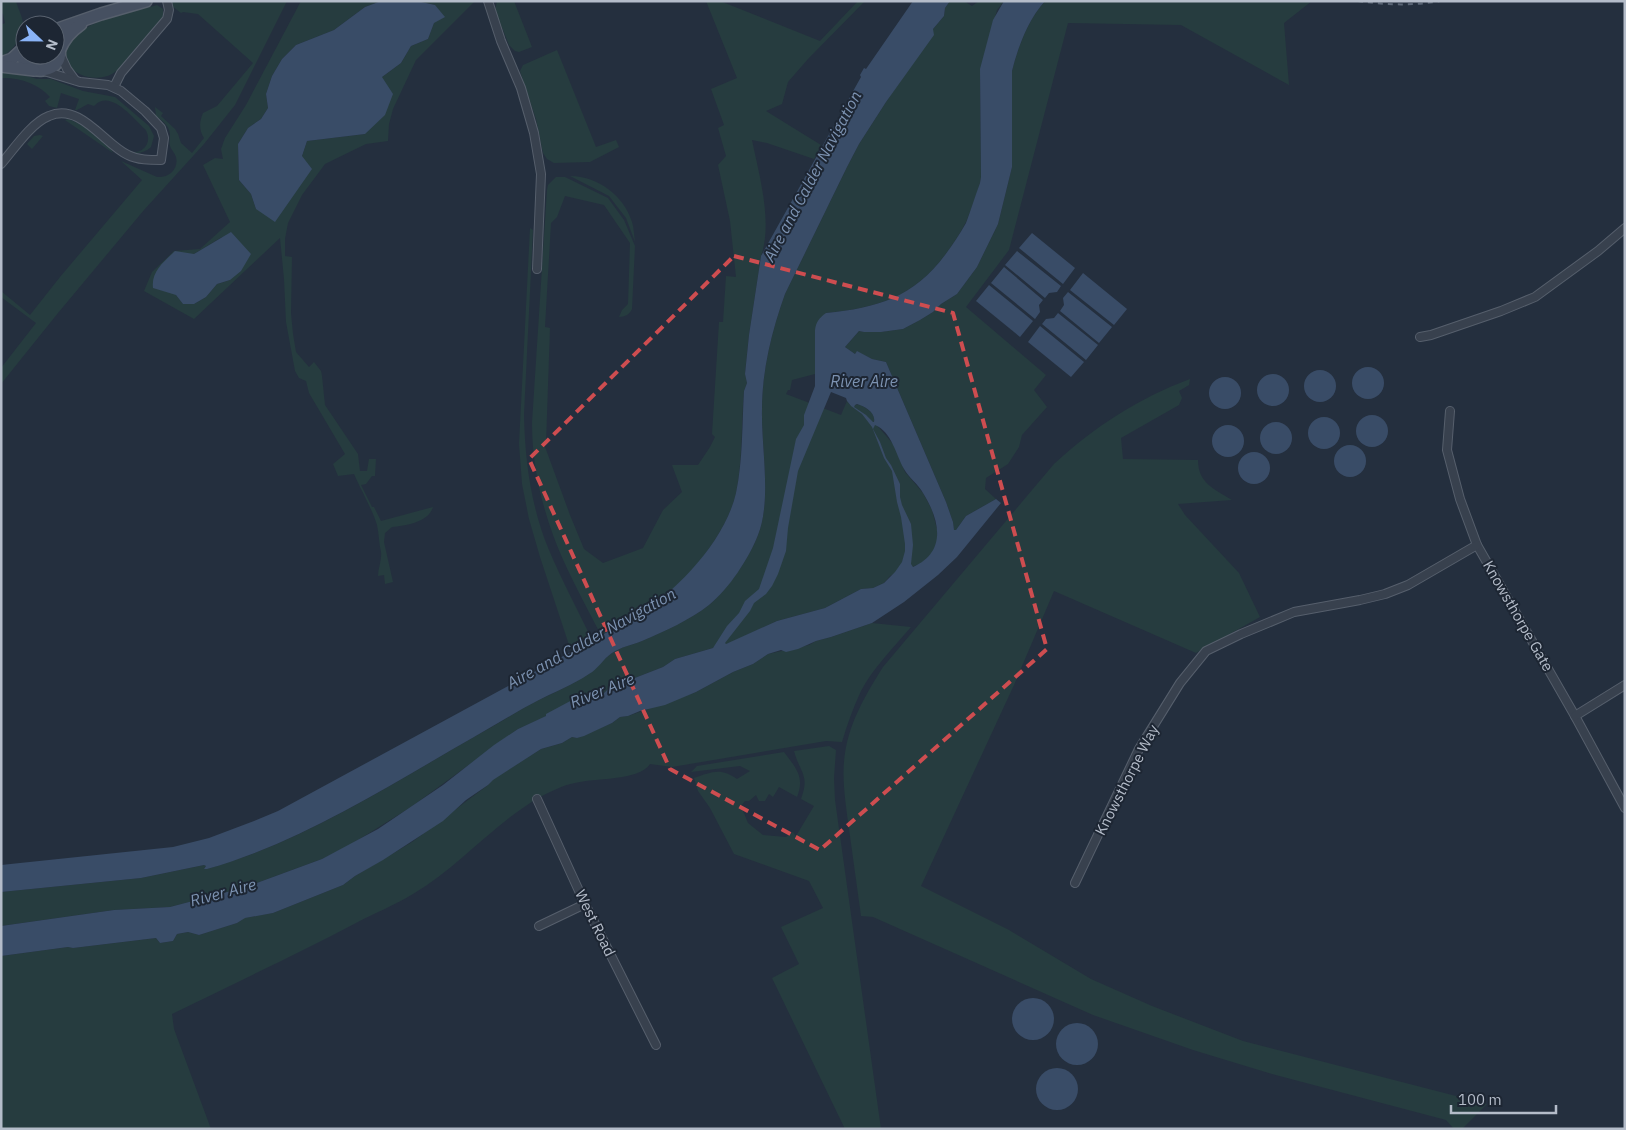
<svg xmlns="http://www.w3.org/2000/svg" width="1626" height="1130" viewBox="0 0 1626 1130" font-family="'IBM Plex Sans',sans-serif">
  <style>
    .green { fill: #263c3f; fill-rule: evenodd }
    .water { fill: #394c67; fill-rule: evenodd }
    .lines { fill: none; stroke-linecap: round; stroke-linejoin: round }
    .street-casing { stroke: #565f6c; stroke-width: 10 }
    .secondary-casing { stroke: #565f6c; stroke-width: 14 }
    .street { stroke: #38414e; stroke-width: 8 }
    .secondary { stroke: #465061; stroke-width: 11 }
    .rail { stroke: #5a6575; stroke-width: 2; stroke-dasharray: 5 5; stroke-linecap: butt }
    .marked { fill: none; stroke: #ce4d50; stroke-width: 4; stroke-dasharray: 10 6; stroke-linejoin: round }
    .labels { text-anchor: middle; stroke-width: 4; stroke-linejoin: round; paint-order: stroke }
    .street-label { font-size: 15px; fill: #b4bcc9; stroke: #1d2633 }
    .water-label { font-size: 16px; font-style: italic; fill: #7c92b1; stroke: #1d2633 }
  </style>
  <rect width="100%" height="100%" fill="#242f3e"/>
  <g class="green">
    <path d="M 1,1 L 16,1 C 18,9 23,17 23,25 C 24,36 11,53 1,57 L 1,25 L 5,23 L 3,14 L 1,13 Z"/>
    <path d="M 172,1 L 287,1 L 235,105 L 204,144 L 144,210 L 58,313 L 1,384 L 1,368 L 36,323 L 1,297 L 1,291 L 30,315 L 60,277 L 142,180 L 121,161 L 157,177 C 169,178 179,169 176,157 C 175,153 171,150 170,146 C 169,143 170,138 170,134 C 169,125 162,121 156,116 L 155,107 L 163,113 L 161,116 L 175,129 L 178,134 L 181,143 L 192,153 L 204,138 C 199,130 199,122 203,113 L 217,106 L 253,63 L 198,14 L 183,12 L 181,13 L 172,6 Z"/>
    <path d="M 301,1 L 381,1 L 365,7 L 334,30 L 296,45 L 282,59 L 272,76 L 266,94 L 268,108 L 261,119 L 248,128 L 238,144 L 239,180 L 251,194 L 256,209 L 302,156 L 307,141 L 365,134 L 382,77 L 401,63 L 411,46 L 428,39 L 434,23 L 435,5 L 417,1 L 475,1 L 416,60 L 393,109 L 389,124 L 388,141 L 366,144 L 325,164 L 302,195 L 288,223 L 285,239 L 285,256 L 292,257 L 291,313 L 293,334 L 296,352 L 309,367 L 314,362 L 321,371 L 322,376 L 325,405 L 358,454 L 360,471 L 367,471 L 369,459 L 376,459 L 375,476 L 372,476 L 366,484 L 361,485 L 372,507 L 374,507 L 381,521 L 433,507 C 429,522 405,526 392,527 L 385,533 L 384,542 L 393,582 L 385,584 L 384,575 L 378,576 C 378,568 382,560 381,552 C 379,544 379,534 377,525 C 373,511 360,488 354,474 L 338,476 L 333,464 L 345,454 L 309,393 L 306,381 L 299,378 L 295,371 L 286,322 L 284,279 L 280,238 L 194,319 L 144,291 L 152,272 L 174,251 L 200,249 L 230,222 L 203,165 L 215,158 L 223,159 L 221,149 L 225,138 L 246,105 ZM 222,237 L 230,280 L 217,284 L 206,297 L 194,304 L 183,304 L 176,295 L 194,254 Z"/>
    <polygon points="497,1 514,1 532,47 519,52 515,51 509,45 495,10"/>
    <path d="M 706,1 L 720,1 L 820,41 L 858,1 L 865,1 L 808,59 L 788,82 L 782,104 L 766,111 L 821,145 L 814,159 L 767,143 L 752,140 C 759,174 773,223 761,256 L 749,335 L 745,373 L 747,383 L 744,391 C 741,424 743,460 736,493 C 728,532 686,583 654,606 C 638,617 619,626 601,635 C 585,604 565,568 553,535 C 540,499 532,462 532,423 L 547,190 L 548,185 L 556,177 L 565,177 L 608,198 L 624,220 L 635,246 L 632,309 C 630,314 625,317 619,317 L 622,310 L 628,304 L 630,243 L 604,205 L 565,196 L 557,217 L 551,223 L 545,327 L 550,328 L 546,444 L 544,444 L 570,515 L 584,549 L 603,563 L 643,548 L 663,510 L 682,492 L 672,465 L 698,465 L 710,447 L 715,437 L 712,434 L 719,322 L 723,322 L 726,276 L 736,277 L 730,221 L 718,165 L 726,156 L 718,128 L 724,125 L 711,89 L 737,78 Z"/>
    <path d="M 950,1 L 964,1 L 972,6 L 979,1 L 1004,1 L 997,10 L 980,78 L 981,177 L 980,183 C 976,196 971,210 966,222 C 960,234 953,244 945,255 C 914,297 877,308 826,313 L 816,358 L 815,374 L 792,380 L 790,390 L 788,390 L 786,394 L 841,415 L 847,401 L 851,406 L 860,404 C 867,410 876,412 874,422 L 894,445 L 905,472 L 923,493 L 932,510 L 937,529 L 937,542 L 932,553 L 926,560 L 922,563 L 890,576 L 884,583 L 873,588 L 861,589 L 825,608 L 777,621 L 730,643 L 675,659 L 663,667 L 609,688 L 603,694 L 580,702 L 518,729 L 411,807 L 350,845 L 322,859 L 246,887 L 170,907 L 114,910 L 1,926 L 1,892 L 141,878 L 204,865 L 206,866 L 204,869 L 207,869 C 301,843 390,785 474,737 C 494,726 513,714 533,703 C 551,694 572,685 589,674 C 598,668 603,659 612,653 C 621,647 632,645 642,641 C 664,631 690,620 709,605 C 729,588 749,558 758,535 C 772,499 761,447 762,409 C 762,370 772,330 785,294 L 847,167 L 859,144 L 933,29 L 944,16 L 945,8 Z"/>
    <path d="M 1045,1 L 1312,1 L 1284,23 L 1289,85 L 1181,25 L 1068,23 L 1009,250 L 966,307 L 1046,375 L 1034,390 L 1047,407 L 1022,435 L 1019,447 L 1008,464 L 986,478 L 985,489 L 996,499 L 966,516 L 956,530 L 954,531 L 953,522 L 946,502 L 886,362 L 872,359 L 857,352 L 855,354 L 845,347 L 859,331 L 864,332 L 881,332 L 903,329 L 920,320 L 933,312 L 941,304 L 957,294 L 977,267 L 998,224 L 1012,167 L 1012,71 C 1018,47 1028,20 1045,1 Z"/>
    <path d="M 157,5 L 163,9 L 163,17 C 152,29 141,42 130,55 C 125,61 119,70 112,74 C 88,87 48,64 72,39 C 93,17 130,13 157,5 Z"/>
    <polygon points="557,50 596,147 616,140 619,147 590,162 554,163 547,159 543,153 536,119 520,71 523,65"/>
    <path d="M 31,55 L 52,55 C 48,66 35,66 31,55 Z"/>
    <path d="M 1,72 L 20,74 L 37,79 L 51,79 L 83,91 L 115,97 L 149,126 L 154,136 L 151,147 C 144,153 139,154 130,152 C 145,154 153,141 145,129 C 133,118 110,88 94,106 L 88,104 L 77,110 L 75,110 L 79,99 L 61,93 L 57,108 L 49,106 L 45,101 L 50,97 C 39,84 19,77 1,78 Z"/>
    <path d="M 68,119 C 81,123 108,141 113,153 L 65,120 Z"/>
    <polygon points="40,135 43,136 32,149 27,144 34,136"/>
    <path d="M 570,176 C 598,176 624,196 632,222 C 634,228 634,236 635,242 L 626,218 L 609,196 Z"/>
    <path d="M 530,228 L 533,230 L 524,415 C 525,461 531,507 549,550 C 562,581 578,610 592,640 L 571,651 L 540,557 L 529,519 L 522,484 L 519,444 Z"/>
    <path d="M 1190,379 L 1189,385 L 1179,391 L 1182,398 L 1179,405 L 1121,438 L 1123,459 L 1198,460 C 1198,483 1214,489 1232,500 L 1178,504 L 1185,515 L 1239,573 L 1260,617 L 1196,653 L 1054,591 L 1014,685 L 921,886 L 1009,930 L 1091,979 L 1152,1006 L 1243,1041 L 1487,1104 L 1462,1129 L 1454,1129 L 1446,1120 L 1272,1074 L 1193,1050 L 1093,1015 L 873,917 L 861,916 C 857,887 853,858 849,829 C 846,805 841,778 845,753 C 850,721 866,694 883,667 L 1054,464 C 1094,427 1139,398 1190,379 Z"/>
    <path d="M 872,623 L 911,627 C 894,647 873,668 861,691 C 853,708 847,725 842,742 L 826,741 L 672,767 L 650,764 C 639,781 593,778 575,783 C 563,785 550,792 540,797 C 493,824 459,867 413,894 C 395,905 375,913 356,923 C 295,955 233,984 172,1014 L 174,1029 L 211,1129 L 1,1129 L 1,956 L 68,947 L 73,948 L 156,938 L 160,943 L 173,941 L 177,934 L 188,932 L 199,935 L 237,923 L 244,918 L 273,913 L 343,885 L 355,876 L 412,842 L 488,785 L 492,780 L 541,749 L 562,743 L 572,737 L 577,738 L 612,723 L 620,717 L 628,716 L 696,692 L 733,672 L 753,664 L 768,654 L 809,645 L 816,641 L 831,637 Z"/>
    <path d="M 829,746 L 836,750 L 834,778 L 835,800 L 881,1129 L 845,1129 L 772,978 L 799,964 L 781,927 L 823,908 L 809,881 L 734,854 L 710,808 L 698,791 L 694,778 C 711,772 721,767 737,779 L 750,771 L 740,766 L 691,772 L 697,766 L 784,752 C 796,768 805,777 797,797 L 779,787 L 773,797 L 769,794 L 765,801 L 759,801 L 756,795 L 749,801 L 745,801 L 741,806 L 748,823 L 763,835 L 786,837 L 793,832 L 796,836 L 814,806 L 801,799 C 810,775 800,773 794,751 Z"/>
  </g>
  <g class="water">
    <polygon points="381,1 417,1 435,5 445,17 434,23 428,39 411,46 401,63 382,77 393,94 385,115 365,134 307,141 302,156 312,169 275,222 256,209 251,194 239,180 238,144 248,128 261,119 268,108 266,94 272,76 282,59 296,45 334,30 365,7"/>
    <path d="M 913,1 L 950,1 L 945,8 L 944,16 L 933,29 L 934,35 L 886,102 L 859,144 L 847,167 L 785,294 C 772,330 762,370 762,409 C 761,448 772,499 758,535 C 749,558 729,589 709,605 C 690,620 665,631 642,641 C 632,645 621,647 612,653 C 603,659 598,669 589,674 C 573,685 554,692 537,701 C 516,712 495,725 474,737 C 390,785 300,843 207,869 L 204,869 L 206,866 L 204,865 L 141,878 L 1,892 L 1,865 L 173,847 L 209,838 L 254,821 L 278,811 L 637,616 C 677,591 725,541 736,493 C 743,460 742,424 744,391 L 747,383 L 745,374 L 749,335 L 761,256 L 861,77 L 860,75 L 864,68 L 866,69 Z"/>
    <path d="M 1004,1 L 1045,1 C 1028,20 1018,47 1012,71 L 1012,167 L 998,224 L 977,267 L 957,294 L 941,304 L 933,312 L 920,320 L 903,329 L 881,332 L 864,332 L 859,331 L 845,347 L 855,354 L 857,351 L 872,359 L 886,362 L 946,502 L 953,522 L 954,530 L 956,530 L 966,516 L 996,499 L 1001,503 L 957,557 L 938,575 L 904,602 L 872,623 L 831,637 L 816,641 L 798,649 L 786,652 L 781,650 L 768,654 L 753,664 L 733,672 L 696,692 L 665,705 L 640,711 L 628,716 L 620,717 L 612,723 L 584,736 L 577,738 L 572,737 L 562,743 L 541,749 L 493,780 L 488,785 L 466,800 L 443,821 L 383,860 L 355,876 L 343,885 L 273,913 L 245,918 L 237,923 L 199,935 L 188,932 L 177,934 L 173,941 L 160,943 L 156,938 L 73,948 L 68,947 L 1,956 L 1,926 L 114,910 L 170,907 L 246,887 L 322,859 L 378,829 L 443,785 L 494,745 L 518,729 L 546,716 L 546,714 L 574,699 L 580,702 L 603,694 L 609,688 L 663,667 L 675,659 L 713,648 L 727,626 L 739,613 L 745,601 L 759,589 L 773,548 L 796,439 L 804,425 L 804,415 L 815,386 L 815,330 C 816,322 819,318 826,313 C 877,308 914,297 945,255 C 953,244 960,234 966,223 C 971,210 975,196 980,183 L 981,177 L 980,69 L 993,20 ZM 831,392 L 846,398 L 847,401 L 851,406 L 862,414 L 872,427 L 884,458 L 892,471 L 897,502 L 901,517 L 905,544 L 905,551 L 902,562 L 895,572 L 884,583 L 873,588 L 861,589 L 825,608 L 777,621 L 726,644 L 725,643 L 750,611 L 754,603 L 766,594 L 772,586 L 778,574 L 786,551 L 788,528 L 798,471 ZM 857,404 C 865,406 876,413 874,422 L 873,422 L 866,415 L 854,407 L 855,405 ZM 875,425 C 892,432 896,455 904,469 C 909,478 918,484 923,493 C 940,520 947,552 913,567 L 911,564 L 913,545 L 911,524 L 902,505 L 900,497 L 900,484 L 891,465 L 886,458 L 880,442 L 873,429 Z"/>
    <path d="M 231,232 L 251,254 L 241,271 L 230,280 L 217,284 L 206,297 L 194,304 L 183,304 L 176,295 L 153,288 C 151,271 164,262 175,251 L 194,254 Z"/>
    <polygon points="1032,233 1075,268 1063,284 1019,248"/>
    <polygon points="1017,251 1061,286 1057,292 1049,293 1045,298 1005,265"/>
    <polygon points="1004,267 1043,300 1039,305 1040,312 1035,319 991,283"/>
    <polygon points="1083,273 1127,309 1114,325 1070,290"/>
    <polygon points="989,285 1033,321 1020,337 976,301"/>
    <polygon points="1068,292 1112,327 1099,343 1060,311 1064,305 1063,298"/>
    <polygon points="1058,313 1098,345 1086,360 1042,324 1046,319 1054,318"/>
    <polygon points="1040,326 1084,362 1071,377 1028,342"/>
    <circle cx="1368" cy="383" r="16"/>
    <circle cx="1320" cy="386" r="16"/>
    <circle cx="1273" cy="390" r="16"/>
    <circle cx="1225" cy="393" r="16"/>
    <circle cx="1372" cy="431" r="16"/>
    <circle cx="1324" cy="433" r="16"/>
    <circle cx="1276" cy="438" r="16"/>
    <circle cx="1228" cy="441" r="16"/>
    <circle cx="1350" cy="461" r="16"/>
    <circle cx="1254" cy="468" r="16"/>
    <circle cx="1033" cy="1019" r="21"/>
    <circle cx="1077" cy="1044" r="21"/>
    <circle cx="1057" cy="1089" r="21"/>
  </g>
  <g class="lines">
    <defs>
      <g id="street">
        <polyline points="488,1 501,41 521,88 534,133 541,174 537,269"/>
        <polyline points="60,54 67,69 75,80"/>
        <polyline points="114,87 121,73 167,19 169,10 167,1"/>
        <path d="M 1,164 C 14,149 31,123 49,116 C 80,102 104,144 128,155 C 138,160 150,160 161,160 L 164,138 L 161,128 L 145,111 L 121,91 L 108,85 L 80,82 L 44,71"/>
        <polyline points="1420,337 1431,335 1501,311 1535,297 1598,251 1625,228"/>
        <polyline points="1450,411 1447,450 1460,499 1477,545 1575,716 1625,808"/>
        <polyline points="1575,716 1625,685"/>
        <polyline points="537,799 585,904 656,1045"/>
        <polyline points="1075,883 1139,749 1180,683 1206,651 1241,634 1294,612 1360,600 1385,594 1408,585 1477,545"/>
        <polyline points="539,926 585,904"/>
      </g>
      <g id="secondary">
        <polyline points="55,30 101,14 146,1"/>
        <path d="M 25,44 C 10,83 77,75 55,42"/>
        <path d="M 59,51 C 64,39 70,32 81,24"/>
        <polyline points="1,63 12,59 24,48"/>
        <polyline points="1,66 34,70"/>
      </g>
    </defs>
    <use href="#street" class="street-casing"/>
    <use href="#secondary" class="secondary-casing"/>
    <use href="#street" class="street"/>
    <use href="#secondary" class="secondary"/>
    <path class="rail" d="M 1358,1 C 1385,5 1413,6 1440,1"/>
  </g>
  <path class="marked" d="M 734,256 L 953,313 L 1047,649 L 820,850 L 670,769 L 529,459 Z"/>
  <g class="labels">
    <g class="street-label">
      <text transform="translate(1518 616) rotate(60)" y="5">Knowsthorpe Gate</text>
      <text transform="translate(1127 780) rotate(-63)" y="5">Knowsthorpe Way</text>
      <text transform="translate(595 923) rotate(64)" y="5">West Road</text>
    </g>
    <g class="water-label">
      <text transform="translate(812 176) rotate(-62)" y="6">Aire and Calder Navigation</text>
      <text x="864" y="387">River Aire</text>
      <text transform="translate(591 638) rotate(-29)" y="6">Aire and Calder Navigation</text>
      <text transform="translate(602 690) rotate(-22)" y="6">River Aire</text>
      <text transform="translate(223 892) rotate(-15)" y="6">River Aire</text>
    </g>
  </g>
  <rect width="1626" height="1130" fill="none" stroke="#b4bcc9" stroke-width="5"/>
  <g transform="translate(40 40) rotate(112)"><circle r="24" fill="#1d2633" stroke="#59626f"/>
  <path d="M0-4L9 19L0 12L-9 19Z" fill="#8ab4f8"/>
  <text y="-8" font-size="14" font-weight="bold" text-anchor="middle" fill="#b4bcc9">N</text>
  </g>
  <path d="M1451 1105v8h105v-8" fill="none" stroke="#b4bcc9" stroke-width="2.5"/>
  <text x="1458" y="1105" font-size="15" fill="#b4bcc9" stroke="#1d2633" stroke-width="4" paint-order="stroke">100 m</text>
</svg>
